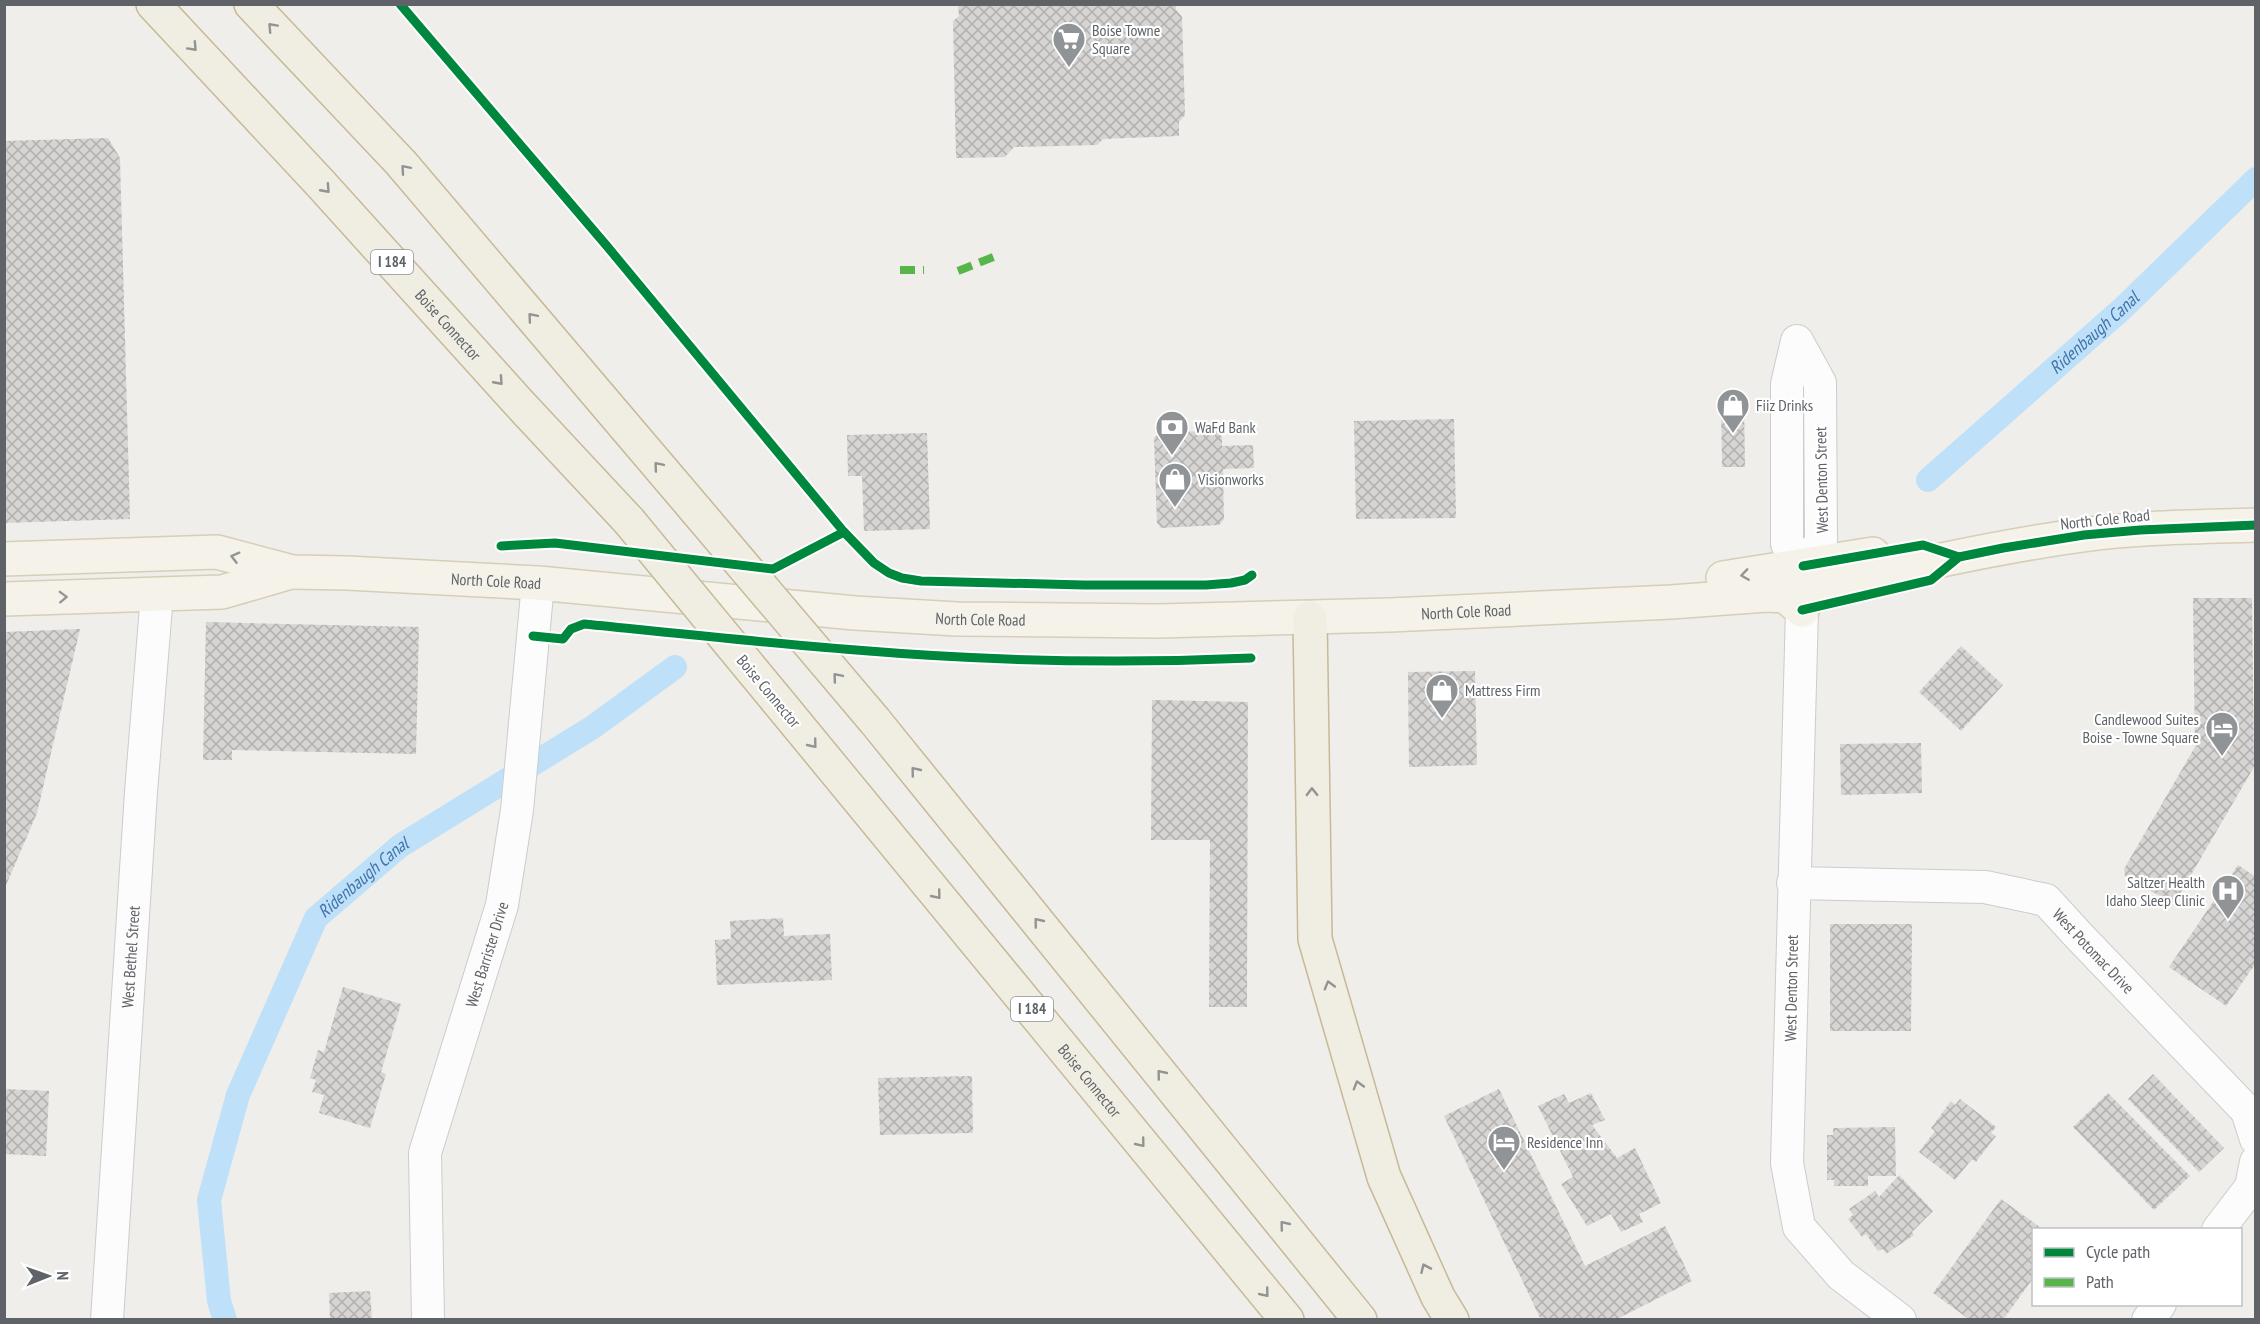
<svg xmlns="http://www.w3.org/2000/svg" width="2260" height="1324" viewBox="0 0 2260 1324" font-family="'PT Sans Narrow',sans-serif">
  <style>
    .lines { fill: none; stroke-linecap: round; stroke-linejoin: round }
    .canal { stroke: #bfe0f9; stroke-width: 24 }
    .building { fill: url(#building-cross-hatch) }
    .minor-casing { stroke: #cbcccc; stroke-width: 34 }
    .major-casing { stroke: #d7ceb8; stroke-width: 36 }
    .highway-casing { stroke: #c8b996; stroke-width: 36 }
    .minor { stroke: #fdfcfc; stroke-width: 32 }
    .major { stroke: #f4f2e9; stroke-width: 33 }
    .highway { stroke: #f0ede3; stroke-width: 33 }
    .highway-bridge-casing { stroke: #c8b996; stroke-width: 36; stroke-linecap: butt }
    .highway-bridge { stroke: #f0ede3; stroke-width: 33 }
    .quiet { stroke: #58b549; stroke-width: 8; stroke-dasharray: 15 8; stroke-linecap: butt }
    .cycleway-casing { stroke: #fff; stroke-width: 13 }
    .cycleway { stroke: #00873e; stroke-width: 9 }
    .oneway { stroke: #929393 }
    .oneway2 { stroke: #939595 }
    .labels { text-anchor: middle; stroke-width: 4.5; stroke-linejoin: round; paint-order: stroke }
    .shield { fill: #fff; stroke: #8f9295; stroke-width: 1.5 }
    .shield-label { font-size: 15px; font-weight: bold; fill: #5f6368 }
    .poi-label { font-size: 16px; fill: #5f6368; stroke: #fff; text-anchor: start }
    .street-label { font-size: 16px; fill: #5f6368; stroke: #fff }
    .water-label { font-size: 18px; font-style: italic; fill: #4174aa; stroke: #fff }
  </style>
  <defs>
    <pattern id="building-cross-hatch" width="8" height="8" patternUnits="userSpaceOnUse" patternTransform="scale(1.5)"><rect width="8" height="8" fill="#d6d5d3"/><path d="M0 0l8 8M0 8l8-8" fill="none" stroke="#b1b0af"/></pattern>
  </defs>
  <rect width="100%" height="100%" fill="#efeeea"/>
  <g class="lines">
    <g class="canal">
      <path id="s1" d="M 1928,480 L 2122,309 L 2256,179"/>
      <path id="s2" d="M 225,1320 L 219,1301 L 209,1200 L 238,1095 L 316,918 L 400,846 L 593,727 L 675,667"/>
    </g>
  </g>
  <g class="building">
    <polygon points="958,4 1176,4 1176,10 1182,16 1185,115 1179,122 1179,136 1103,139 1097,145 1014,147 1005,157 956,158 953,21 959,16"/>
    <polygon points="108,138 120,158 130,519 4,523 4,141"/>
    <polygon points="1744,401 1745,467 1722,467 1721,402"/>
    <polygon points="1454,419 1456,518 1356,519 1354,421"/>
    <polygon points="1217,431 1222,437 1222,446 1253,445 1254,468 1223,469 1224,519 1219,525 1161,528 1157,523 1154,438 1160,432"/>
    <polygon points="927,433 930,529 864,531 862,476 848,476 847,435"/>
    <polygon points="2193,598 2252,598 2254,767 2174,904 2125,876 2124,869 2195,747"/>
    <polygon points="206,622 419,627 416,754 232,750 232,760 203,760"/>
    <polygon points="80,629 37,813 4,890 4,632"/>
    <polygon points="1961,646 2003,685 1961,731 1919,692"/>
    <polygon points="1475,671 1477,765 1409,767 1408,672"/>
    <polygon points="1152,700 1248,702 1247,1007 1209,1007 1210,840 1151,840"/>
    <polygon points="1921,743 1922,793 1841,795 1840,744"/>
    <polygon points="2238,865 2256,877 2256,963 2226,1006 2169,967"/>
    <polygon points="783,918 784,936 830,934 832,980 717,985 715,940 731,939 730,921"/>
    <polygon points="1830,924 1912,924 1911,1031 1830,1031"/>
    <polygon points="343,987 401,1004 381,1072 386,1074 370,1128 319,1113 324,1095 312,1092 316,1080 310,1078 318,1050 324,1052"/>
    <polygon points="2153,1074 2224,1148 2199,1172 2128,1099"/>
    <polygon points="972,1076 973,1133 880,1135 878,1078"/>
    <polygon points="4,1089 49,1091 46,1156 4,1154"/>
    <polygon points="1499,1089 1585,1266 1665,1226 1692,1281 1615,1320 1541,1320 1444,1116"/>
    <polygon points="1591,1093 1605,1120 1592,1125 1617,1158 1635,1148 1661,1203 1639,1214 1643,1222 1621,1232 1611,1214 1587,1226 1561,1184 1573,1177 1538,1106 1564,1094 1569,1103"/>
    <polygon points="2108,1093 2190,1176 2154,1210 2073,1127"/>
    <polygon points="1960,1099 1996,1127 1991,1133 1996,1136 1976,1162 1972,1159 1955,1180 1919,1152 1935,1131 1931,1128 1951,1101 1955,1105"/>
    <polygon points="1895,1127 1896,1176 1868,1176 1868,1186 1834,1186 1834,1180 1827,1180 1827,1135 1833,1135 1833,1128"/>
    <polygon points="1899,1175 1933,1211 1912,1232 1914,1235 1886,1254 1883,1249 1878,1251 1866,1234 1862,1237 1848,1219 1853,1215 1849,1209 1875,1191 1879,1197"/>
    <polygon points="2001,1199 2044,1230 2034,1230 2034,1277 2003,1320 1970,1320 1933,1293"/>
    <polygon points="370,1291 372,1320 330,1320 329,1293"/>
  </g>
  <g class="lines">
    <defs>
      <g id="minor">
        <polygon points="1797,341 1820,383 1821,542 1803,566 1787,544 1787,384"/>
        <polyline points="1802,610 1787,1163 1799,1227 1841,1275 1900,1320"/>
        <path id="s3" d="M 1793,883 L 1985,887 L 2046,900 L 2079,936 L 2247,1111 L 2256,1139"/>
        <polyline points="2218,1230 2251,1187 2256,1162"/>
        <path id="s4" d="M 107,1320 L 141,792 L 157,594"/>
        <path id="s5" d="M 428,1320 L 425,1153 L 502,905 L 517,810 L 538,583"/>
        <polyline points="2148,1320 2160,1304"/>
      </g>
      <g id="major">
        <path id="s6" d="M 4,559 L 217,552 L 292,572 L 347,573 L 538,583 L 855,613 L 957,619 L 1158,621 L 1390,615 L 1671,602 L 1766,595 L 1785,596 L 1802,610"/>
        <polyline points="1723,578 1873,554"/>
        <polyline points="4,599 222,592 291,572"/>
        <path d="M 1802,610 L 1806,596 L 1815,589 C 1903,568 1993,547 2083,535 C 2140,527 2198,527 2256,525"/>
      </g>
      <g id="highway">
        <path id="s7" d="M 153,4 L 321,184 L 518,402 L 629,521"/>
        <polyline points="251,4 401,163 696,510"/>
        <polyline points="1310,618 1315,939 1384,1177 1438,1297 1452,1320"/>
        <path id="s8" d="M 776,699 L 1287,1320"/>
        <polyline points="875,721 1360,1320"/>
      </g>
    </defs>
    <use href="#minor" class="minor-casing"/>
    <use href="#major" class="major-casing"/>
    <use href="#highway" class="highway-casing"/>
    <use href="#minor" class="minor"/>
    <use href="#major" class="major"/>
    <use href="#highway" class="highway"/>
    <defs>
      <g id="highway-bridge">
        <polyline points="696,510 875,721"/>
        <polyline points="629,521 776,699"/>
      </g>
    </defs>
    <use href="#highway-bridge" class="highway-bridge-casing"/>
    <use href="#highway-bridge" class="highway-bridge"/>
    <g class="quiet">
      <polyline points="900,270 924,270"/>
      <polyline points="958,271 996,256"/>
    </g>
    <defs>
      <g id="cycleway">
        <polyline points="400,4 606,245 844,532 874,563 889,573 902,578 921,581 1084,585 1206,585 1231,583 1245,580 1252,575"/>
        <polyline points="501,546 555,543 773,569 844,532"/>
        <polyline points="1803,566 1923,545 1959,557"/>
        <polyline points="1802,610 1931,580 1959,557 2003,548 2084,535 2140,530 2256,525"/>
        <path d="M 533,636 L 563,639 L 571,629 L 584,624 C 674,633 765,643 856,650 C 987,661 1120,664 1251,658"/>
      </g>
    </defs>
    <use href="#cycleway" class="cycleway-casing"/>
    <use href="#cycleway" class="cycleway"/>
  </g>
  <defs><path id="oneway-chevron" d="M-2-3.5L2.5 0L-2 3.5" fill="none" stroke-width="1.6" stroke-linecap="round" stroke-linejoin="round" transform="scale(1.5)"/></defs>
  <g class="oneway">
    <use href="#oneway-chevron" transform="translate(272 27) rotate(-133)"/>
    <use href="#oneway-chevron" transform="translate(193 47) rotate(47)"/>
    <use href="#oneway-chevron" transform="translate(405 169) rotate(-131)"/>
    <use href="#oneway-chevron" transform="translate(326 189) rotate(48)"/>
    <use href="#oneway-chevron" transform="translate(532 317) rotate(-130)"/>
    <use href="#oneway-chevron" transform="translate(499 381) rotate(48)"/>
    <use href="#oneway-chevron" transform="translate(658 466) rotate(-130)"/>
    <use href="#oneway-chevron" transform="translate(837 677) rotate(-130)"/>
    <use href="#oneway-chevron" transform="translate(813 744) rotate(51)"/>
    <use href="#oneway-chevron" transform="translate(915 771) rotate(-129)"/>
    <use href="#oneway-chevron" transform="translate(1312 792) rotate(-91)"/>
    <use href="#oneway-chevron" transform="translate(937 895) rotate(51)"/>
    <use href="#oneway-chevron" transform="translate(1038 922) rotate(-129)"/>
    <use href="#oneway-chevron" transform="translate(1329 985) rotate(-106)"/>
    <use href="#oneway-chevron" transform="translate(1161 1074) rotate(-129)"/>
    <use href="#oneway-chevron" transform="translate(1358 1085) rotate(-106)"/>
    <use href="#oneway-chevron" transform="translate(1141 1143) rotate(51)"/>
    <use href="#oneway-chevron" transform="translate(1284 1225) rotate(-129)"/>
    <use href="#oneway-chevron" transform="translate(1425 1268) rotate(-114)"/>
    <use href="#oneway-chevron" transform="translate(1265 1293) rotate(51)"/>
  </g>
  <g class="oneway2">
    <use href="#oneway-chevron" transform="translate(235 557) rotate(-165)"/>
    <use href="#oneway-chevron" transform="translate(1745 575) rotate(172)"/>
    <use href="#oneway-chevron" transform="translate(63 597) rotate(-2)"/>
  </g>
  <defs>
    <symbol id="supermarket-pin" viewBox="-11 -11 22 30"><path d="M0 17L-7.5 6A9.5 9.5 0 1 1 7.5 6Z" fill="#919496" stroke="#fff"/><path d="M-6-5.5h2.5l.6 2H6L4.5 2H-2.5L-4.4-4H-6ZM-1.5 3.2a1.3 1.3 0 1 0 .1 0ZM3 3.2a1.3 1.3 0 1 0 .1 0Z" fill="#fff"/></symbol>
    <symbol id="shop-pin" viewBox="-11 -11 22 30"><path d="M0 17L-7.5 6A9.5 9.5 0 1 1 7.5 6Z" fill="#919496" stroke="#fff"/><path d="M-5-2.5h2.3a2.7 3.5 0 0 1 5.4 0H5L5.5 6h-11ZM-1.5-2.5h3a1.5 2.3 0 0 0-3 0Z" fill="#fff"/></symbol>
    <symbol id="bank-pin" viewBox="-11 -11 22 30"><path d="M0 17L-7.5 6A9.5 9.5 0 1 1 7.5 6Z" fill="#919496" stroke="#fff"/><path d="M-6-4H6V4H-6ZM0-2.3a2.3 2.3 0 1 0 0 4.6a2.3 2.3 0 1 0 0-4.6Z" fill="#fff"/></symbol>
    <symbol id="hotel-pin" viewBox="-11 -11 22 30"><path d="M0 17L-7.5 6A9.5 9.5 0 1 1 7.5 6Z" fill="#919496" stroke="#fff"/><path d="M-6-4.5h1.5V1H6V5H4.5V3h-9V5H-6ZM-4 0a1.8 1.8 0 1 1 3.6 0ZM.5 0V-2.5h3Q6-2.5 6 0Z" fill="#fff"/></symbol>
    <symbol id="hospital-pin" viewBox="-11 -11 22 30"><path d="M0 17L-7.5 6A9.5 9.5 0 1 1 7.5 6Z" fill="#919496" stroke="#fff"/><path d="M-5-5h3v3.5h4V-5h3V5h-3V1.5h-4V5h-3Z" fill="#fff"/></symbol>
  </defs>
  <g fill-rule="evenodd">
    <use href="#supermarket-pin" x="1050" y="20" width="38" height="52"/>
    <use href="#shop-pin" x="1714" y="386" width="38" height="52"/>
    <use href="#bank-pin" x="1153" y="408" width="38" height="52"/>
    <use href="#shop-pin" x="1156" y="460" width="38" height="52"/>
    <use href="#shop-pin" x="1423" y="671" width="38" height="52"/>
    <use href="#hotel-pin" x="2203" y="709" width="38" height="52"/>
    <use href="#hospital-pin" x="2209" y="872" width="38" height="52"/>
    <use href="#hotel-pin" x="1485" y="1123" width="38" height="52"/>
  </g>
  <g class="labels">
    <g class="shield">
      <rect x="371" y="250" width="42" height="24" rx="4.5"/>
      <rect x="1011" y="997" width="42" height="24" rx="4.5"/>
    </g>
    <g class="shield-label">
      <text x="392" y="267">I 184</text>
      <text x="1032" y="1014">I 184</text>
    </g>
    <g class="poi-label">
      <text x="1092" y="36">Boise Towne<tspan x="1092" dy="18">Square</tspan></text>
      <text x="1756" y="411">Fiiz Drinks</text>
      <text x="1195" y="433">WaFd Bank</text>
      <text x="1198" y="485">Visionworks</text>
      <text x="1465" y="696">Mattress Firm</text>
      <text x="2199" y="725" text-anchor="end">Candlewood Suites<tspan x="2199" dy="18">Boise - Towne Square</tspan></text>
      <text x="2205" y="888" text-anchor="end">Saltzer Health<tspan x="2205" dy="18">Idaho Sleep Clinic</tspan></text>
      <text x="1527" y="1148">Residence Inn</text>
    </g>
    <g class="street-label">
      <text dy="6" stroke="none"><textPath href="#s7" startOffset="436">Boise Connector</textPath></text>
      <text transform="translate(1821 480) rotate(-91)" y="6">West Denton Street</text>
      <text transform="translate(2105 519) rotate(-6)" y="6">North Cole Road</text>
      <text dy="6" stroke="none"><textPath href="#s6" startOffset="495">North Cole Road</textPath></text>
      <text dy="6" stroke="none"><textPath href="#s6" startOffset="1467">North Cole Road</textPath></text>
      <text dy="6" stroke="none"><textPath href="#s6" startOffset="981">North Cole Road</textPath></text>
      <text transform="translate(769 691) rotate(50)" y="6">Boise Connector</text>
      <text dy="6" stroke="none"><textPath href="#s3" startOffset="324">West Potomac Drive</textPath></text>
      <text dy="6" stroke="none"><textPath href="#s5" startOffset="375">West Barrister Drive</textPath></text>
      <text dy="6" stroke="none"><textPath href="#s4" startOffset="364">West Bethel Street</textPath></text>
      <text transform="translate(1791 988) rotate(-89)" y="6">West Denton Street</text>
      <text dy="6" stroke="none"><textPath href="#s8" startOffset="494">Boise Connector</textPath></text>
    </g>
    <g class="water-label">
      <text dy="6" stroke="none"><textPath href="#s1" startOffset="222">Ridenbaugh Canal</textPath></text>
      <text dy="6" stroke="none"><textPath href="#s2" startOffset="486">Ridenbaugh Canal</textPath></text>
    </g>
  </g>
  <rect width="2260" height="1324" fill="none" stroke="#5f6368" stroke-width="12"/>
  <rect x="2032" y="1228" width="210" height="78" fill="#ffffff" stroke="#bfc1c3" stroke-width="1.5"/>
  <rect x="2044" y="1248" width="30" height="9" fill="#00873e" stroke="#bfc1c3" stroke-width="1.5"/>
  <text x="2086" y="1258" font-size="18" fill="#5f6368">Cycle path</text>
  <rect x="2044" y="1278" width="30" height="9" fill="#58b549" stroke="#bfc1c3" stroke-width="1.5"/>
  <text x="2086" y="1288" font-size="18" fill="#5f6368">Path</text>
  <g transform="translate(48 1276) rotate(89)" stroke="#ffffff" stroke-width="4.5" paint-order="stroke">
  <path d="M0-4.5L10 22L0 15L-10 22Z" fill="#5f6368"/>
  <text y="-9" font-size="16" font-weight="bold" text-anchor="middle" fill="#5f6368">N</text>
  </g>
</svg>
